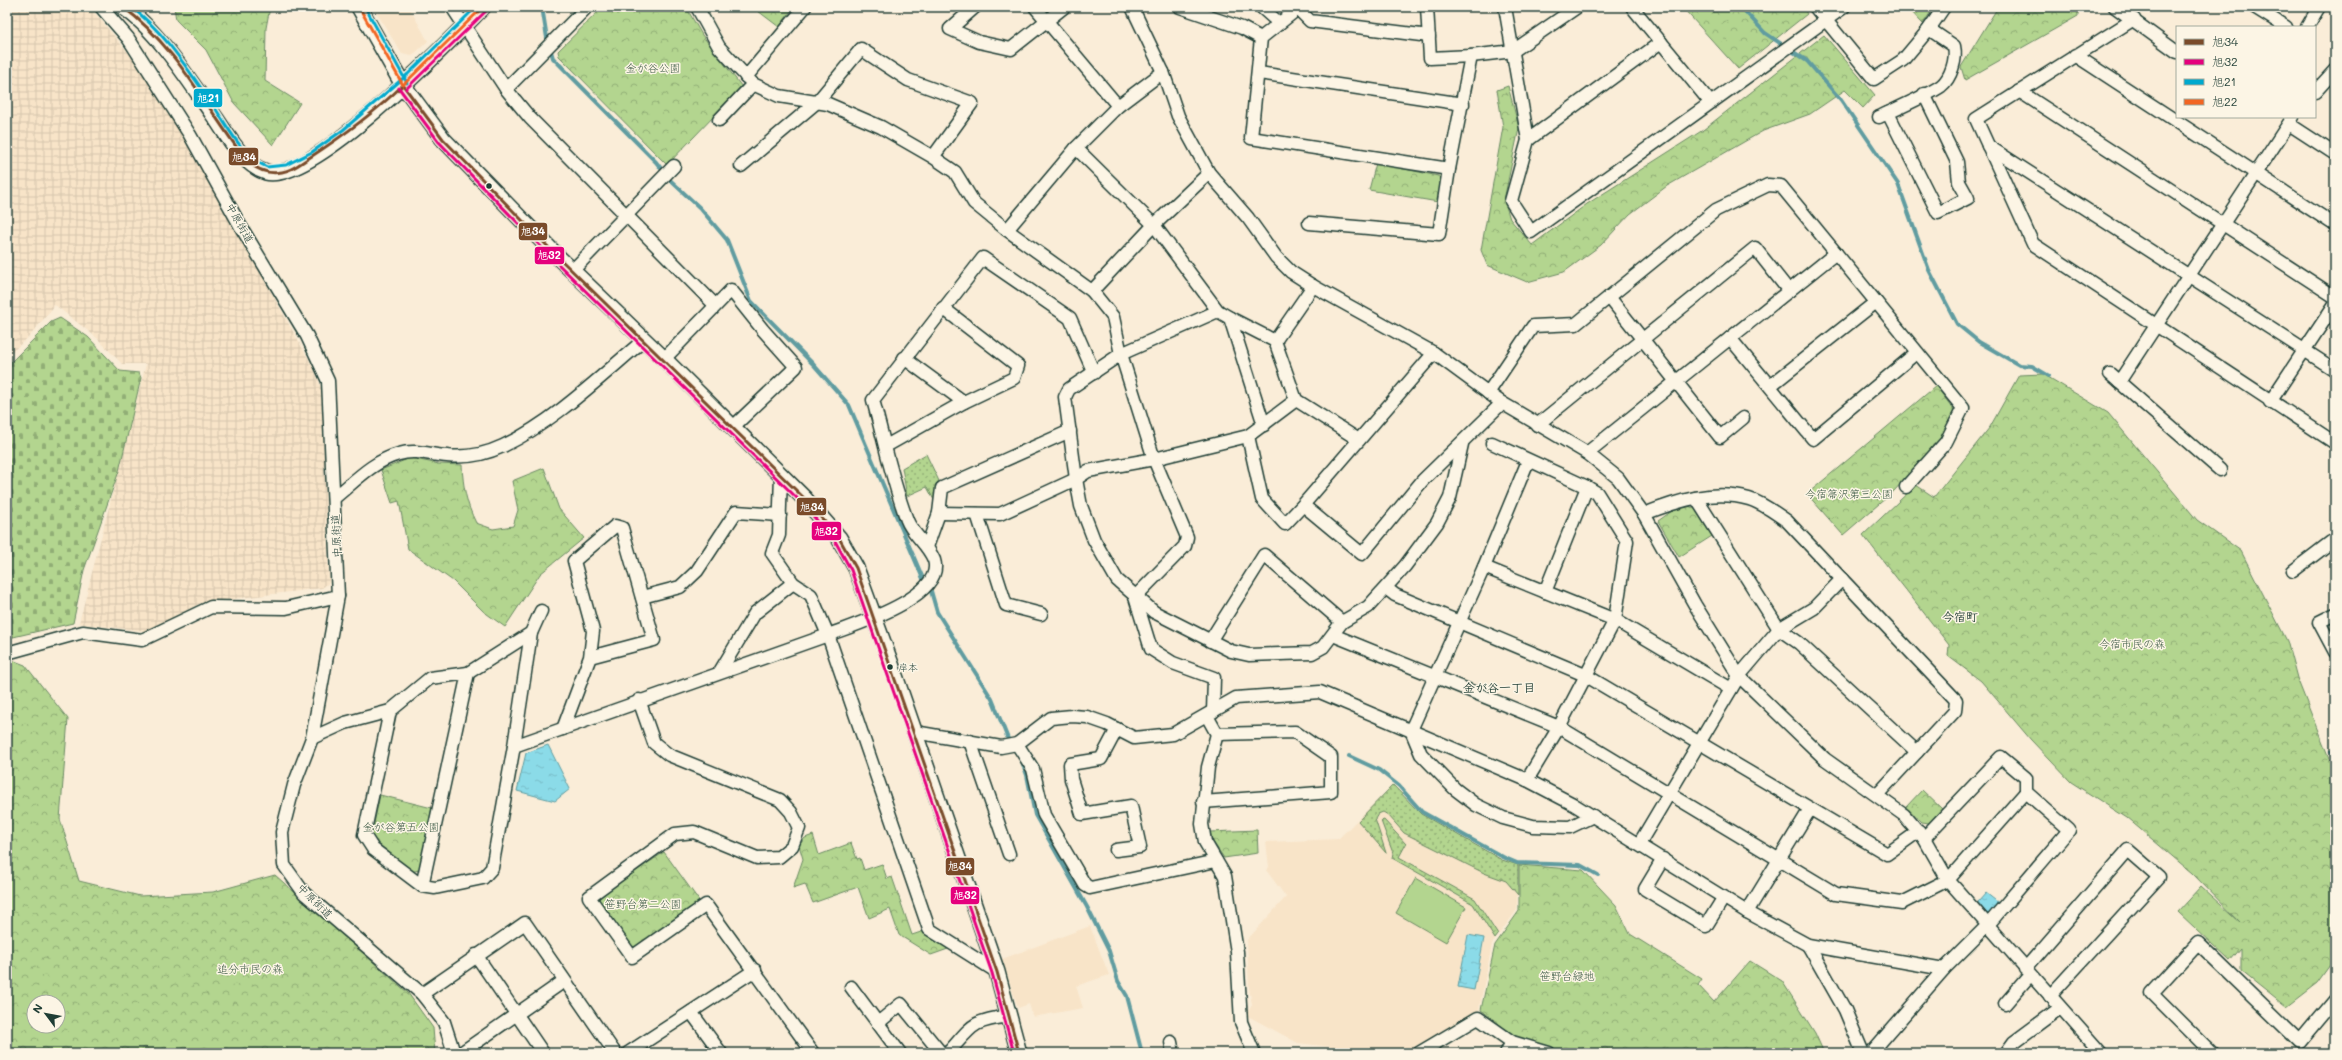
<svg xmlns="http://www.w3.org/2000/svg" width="2342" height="1060" viewBox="0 0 2342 1060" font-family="Mali,'Klee One',sans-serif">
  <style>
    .built { fill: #f8e4c8 }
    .industrial { fill: url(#industrial-grid) }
    .grass { fill: url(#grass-dots); stroke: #698962 }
    .forest { fill: url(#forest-crowns); stroke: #698962; fill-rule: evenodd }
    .cemetery { fill: url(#cemetery-stones); stroke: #698962 }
    .pitch { fill: #b3d58f; stroke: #698962 }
    .water { fill: url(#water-ripples); stroke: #609ca0 }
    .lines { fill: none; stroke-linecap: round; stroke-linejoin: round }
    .stream { stroke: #609ca0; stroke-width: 4 }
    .minor-casing { stroke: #1f3d34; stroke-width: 15 }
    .tertiary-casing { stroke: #1f3d34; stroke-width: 18 }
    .minor { stroke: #fcf5e5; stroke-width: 12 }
    .tertiary { stroke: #fcf5e5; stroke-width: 15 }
    .bus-1-casing { stroke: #fcf5e5; stroke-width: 6 }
    .bus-2-casing { stroke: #fcf5e5; stroke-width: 6 }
    .bus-3-casing { stroke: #fcf5e5; stroke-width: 6 }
    .bus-4-casing { stroke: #fcf5e5; stroke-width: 6 }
    .bus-1 { stroke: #7a4b2a; stroke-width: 3 }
    .bus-2 { stroke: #e5007d; stroke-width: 3 }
    .bus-3 { stroke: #00a9ce; stroke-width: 3 }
    .bus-4 { stroke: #f26522; stroke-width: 3 }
    .bus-dot { fill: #1f3d34; stroke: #fcf5e5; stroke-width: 1.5 }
    .labels { text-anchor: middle; stroke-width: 3; stroke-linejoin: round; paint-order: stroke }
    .bus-label { font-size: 10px; fill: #1f3d34; stroke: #fcf5e5; text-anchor: start }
    .park-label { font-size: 11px; fill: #3d5b46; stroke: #fcf5e5 }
    .street-label { font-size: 11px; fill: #1f3d34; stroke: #fcf5e5 }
    .neighbourhood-label { font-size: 12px; font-weight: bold; fill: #1f3d34; stroke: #fcf5e5 }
    .line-badge { stroke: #fcf5e5; stroke-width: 1.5 }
    .badge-label { font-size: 11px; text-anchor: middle; font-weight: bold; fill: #fff }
  </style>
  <defs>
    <pattern id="industrial-grid" width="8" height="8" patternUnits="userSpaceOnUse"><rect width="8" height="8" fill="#f8e4c8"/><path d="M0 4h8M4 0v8" fill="none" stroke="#d4c4ac"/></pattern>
    <pattern id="grass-dots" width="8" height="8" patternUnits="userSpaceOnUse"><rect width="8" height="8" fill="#b3d58f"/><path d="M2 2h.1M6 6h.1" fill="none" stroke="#91ae76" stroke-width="1.8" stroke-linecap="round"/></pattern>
    <pattern id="forest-crowns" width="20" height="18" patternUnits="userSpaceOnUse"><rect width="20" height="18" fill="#b3d58f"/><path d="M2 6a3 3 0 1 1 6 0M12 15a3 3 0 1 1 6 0" fill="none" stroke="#91ae76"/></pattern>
    <pattern id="cemetery-stones" width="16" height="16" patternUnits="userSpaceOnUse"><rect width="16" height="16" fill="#b3d58f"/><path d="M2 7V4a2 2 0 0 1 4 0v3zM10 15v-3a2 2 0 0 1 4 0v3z" fill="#91ae76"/></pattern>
    <pattern id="water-ripples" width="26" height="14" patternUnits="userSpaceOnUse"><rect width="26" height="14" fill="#8bdbe8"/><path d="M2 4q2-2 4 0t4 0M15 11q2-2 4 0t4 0" fill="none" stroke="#78bdc8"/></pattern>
  </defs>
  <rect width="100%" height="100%" fill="#faedd8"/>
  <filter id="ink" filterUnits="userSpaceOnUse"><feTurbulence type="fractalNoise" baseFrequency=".025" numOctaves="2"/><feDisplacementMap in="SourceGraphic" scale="8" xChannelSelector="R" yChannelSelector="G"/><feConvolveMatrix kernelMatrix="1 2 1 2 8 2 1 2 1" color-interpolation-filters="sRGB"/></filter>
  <g filter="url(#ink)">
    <g class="built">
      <polygon points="373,7 409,7 428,41 412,56 402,54"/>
      <polygon points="1393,785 1421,814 1502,860 1518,865 1517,910 1492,944 1479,1010 1405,1053 1335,1053 1331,1047 1298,1043 1246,1015 1252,1005 1249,987 1247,940 1286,897 1266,870 1269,867 1266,842 1338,839"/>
      <polygon points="1090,926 1109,975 1076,986 1083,1008 1033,1017 1029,1004 1018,1008 1002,959"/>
    </g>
    <polygon class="industrial" points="7,7 53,7 93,11 154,83 314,369 321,388 329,583 322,588 201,603 145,631 76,623 79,623 146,364 122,364 97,338 55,305 30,336 7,356"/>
    <g class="grass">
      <polygon points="926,454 939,481 936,484 936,499 934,500 927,487 907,496 902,468"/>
      <polygon points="1393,785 1421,814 1502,860 1518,865 1518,895 1506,881 1484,873 1404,833 1388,815 1383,812 1378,814 1375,819 1386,853 1358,821"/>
      <polygon points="1384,820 1406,844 1399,857 1475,899 1498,935 1495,939 1473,904 1392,858 1393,853 1381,821"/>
    </g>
    <g class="forest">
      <polygon points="174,7 270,7 266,28 265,81 300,103 273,145 234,103 206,50 176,20"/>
      <polygon points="603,7 686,7 702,35 742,87 667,165 559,56 558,51"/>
      <polygon points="761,7 794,7 779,27 758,11"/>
      <polygon points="1682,7 1803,7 1807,14 1738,69"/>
      <polygon points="1907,7 1934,7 1923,24"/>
      <polygon points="1998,7 2078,7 2078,16 1965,80 1961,67"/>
      <polygon points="1824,35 1875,95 1863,108 1845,90 1810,114 1763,131 1667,186 1630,214 1601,245 1564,272 1527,282 1487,265 1481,250 1503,127 1497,90 1508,86 1519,128 1504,200 1510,219 1532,245 1587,204 1703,130"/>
      <polygon points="1376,163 1443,177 1438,202 1369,190"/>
      <polygon points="2043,374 2108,413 2197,520 2241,551 2287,641 2297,678 2329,759 2335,769 2335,958 2317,983 2286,1007 2241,971 2241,948 2230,961 2178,912 2201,887 2241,923 2192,873 2127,818 2071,782 2031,740 1981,681 1948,656 1949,645 1863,535 1916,485 1934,497 1990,427 2019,375"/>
      <polygon points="1936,386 1954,410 1940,440 1894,491 1843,535 1807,494"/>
      <path d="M 410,458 L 439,464 L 462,465 C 463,486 466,503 476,523 L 493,529 L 513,526 L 518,510 L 512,481 L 544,468 L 559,509 L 584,538 L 540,574 L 505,627 L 483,611 L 453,581 L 408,549 L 399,501 L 392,503 L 381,470 Z"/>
      <polygon points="1689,506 1695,509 1712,536 1679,557 1658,521 1672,511"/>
      <path d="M 7,658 L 25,665 L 68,719 L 60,819 L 79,881 L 140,896 L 213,892 L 275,875 L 408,993 L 433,1028 L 435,1053 L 7,1053 ZM 34,1002 L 58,1002 L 58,1026 L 34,1026 Z"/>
      <polygon points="1922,790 1942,809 1929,823 1922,822 1906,807"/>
      <polygon points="380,795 432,808 419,870 411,872 373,839 372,833"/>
      <polygon points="1257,830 1258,853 1224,858 1213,842 1210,832"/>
      <polygon points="813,835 819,855 851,843 857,859 860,858 864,870 882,864 887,879 892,877 912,935 924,931 948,949 931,955 899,935 890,909 869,918 858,887 813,903 805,884 793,888 803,859 799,845 805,838"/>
      <polygon points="664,852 700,902 637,947 630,946 599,901 600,896"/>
      <polygon points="1519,865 1583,870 1616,905 1630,934 1702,979 1698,985 1714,1002 1750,961 1782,981 1815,1033 1824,1053 1562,1053 1518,1039 1481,1010 1495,945 1519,911"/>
    </g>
    <polygon class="cemetery" points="60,318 88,337 120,371 139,373 141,378 119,471 84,570 73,623 9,638 7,635 7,366 51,322"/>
    <polygon class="pitch" points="1416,878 1466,907 1446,942 1396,913"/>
    <g class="water">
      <polygon points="548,745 570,789 555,801 517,791 526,753"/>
      <polygon points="1986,893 2000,904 1992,914 1987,914 1978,902"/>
      <polygon points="1468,935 1484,938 1474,990 1458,987"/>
    </g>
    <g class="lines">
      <g class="stream">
        <polyline points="542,7 547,38 553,58 656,162 670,180 700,208 727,240 751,301 813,364 849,405 924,581 931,591 937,612 992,699 1010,744"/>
        <polyline points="1741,7 1765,33 1807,61 1841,100 1898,184 1929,270 1957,324 1979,342 2019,365 2032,366 2049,376"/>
        <polyline points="2331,752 2335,756"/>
        <polyline points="1349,756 1379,770 1399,786 1422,812 1503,857 1517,863 1580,865 1598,875"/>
        <polyline points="1021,759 1027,775 1035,815 1087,907 1109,951 1118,981 1127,996 1142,1053"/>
      </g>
      <defs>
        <g id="minor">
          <polyline points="101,7 128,38 190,135 241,227 307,336 328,381 338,596 312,738 294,785 282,832 284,865 304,893 422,994 444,1022 454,1053"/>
          <polyline points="452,7 506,89 530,118 715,305"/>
          <polyline points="697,7 719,47 753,84 779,96 828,104 881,127 933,157 955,172 974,203 1007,230 1092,291 1113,317 1121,354 1154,459 1187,537 1185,546 1135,597"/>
          <polyline points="975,7 950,29 979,42 1011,49 1064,7"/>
          <polyline points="1035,7 1118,106"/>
          <polyline points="1132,7 1163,72 1178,116 1209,173 1248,218 1276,257 1291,272 1313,286 1434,353 1502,403 1587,453 1618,478 1644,514 1695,605 1739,676 1825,759 1904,815 1924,838 1948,880 2101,1053"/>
          <polyline points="1180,7 1242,28 1261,38"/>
          <polyline points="1261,7 1279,23"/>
          <polyline points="1300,7 1261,38 1251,138 1449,169"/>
          <polyline points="1427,7 1430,58 1471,56 1513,51 1577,7"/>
          <polyline points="1505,7 1528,140 1511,201 1531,232 1844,7"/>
          <polyline points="1632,7 1710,102"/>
          <polyline points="1815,7 1874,79 1903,60 1929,29 1944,7"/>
          <polyline points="2115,7 2177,52"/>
          <polyline points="2254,7 2286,27"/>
          <polyline points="1298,9 1310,21 1429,36"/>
          <polyline points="2134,19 1976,119 2033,244 2335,443"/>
          <polyline points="2307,27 2319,7"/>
          <polyline points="2075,55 2335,225"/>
          <polyline points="1259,73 1463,104"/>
          <polyline points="746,77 805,7"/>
          <polyline points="506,89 587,7"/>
          <polyline points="2019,91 2335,297"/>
          <polyline points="2315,92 2335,70"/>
          <polyline points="1888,113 1938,213 1968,198 1959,182 1957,162 1924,94"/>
          <path d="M 1879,117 C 1894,110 1928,95 1941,86 C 1951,78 1957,59 1954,46 L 1929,29"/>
          <polyline points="719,120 753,84"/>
          <polyline points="2289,124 2335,154"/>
          <polyline points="1528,140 1661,42"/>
          <polyline points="1988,146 2335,370"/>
          <polyline points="1076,148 1154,225 1218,311 1230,318 1264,425"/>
          <polyline points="741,166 817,102 861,49 908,80 972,103 933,157"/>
          <polyline points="1309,223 1439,234 1449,169 1471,56"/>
          <polyline points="1007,230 1076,148 1118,106 1163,72"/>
          <polyline points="572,271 674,166"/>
          <polyline points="1313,286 1275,341 1296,400 1359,440"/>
          <polyline points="1092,291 1154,225 1209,173"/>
          <polyline points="1609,297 1720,437 1743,418"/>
          <polyline points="1218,311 1121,354 1069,389 1065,397 1076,479 1081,506 1094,540 1117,580 1154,612 1231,651 1249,655 1312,653 1323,647 1342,622 1368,607 1405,566 1437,523 1450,498 1462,444"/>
          <polyline points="1230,318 1275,341"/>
          <polyline points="1730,338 1813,439 1916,353"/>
          <polyline points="904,358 964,402"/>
          <polyline points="664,359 731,290 763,330 796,367 733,427"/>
          <polyline points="2110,374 2220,470"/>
          <polyline points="2119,382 2293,117"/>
          <polyline points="1770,386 1876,302"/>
          <polyline points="1488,393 1533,326 1576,324 1716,210 1768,185 1781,186 1963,408 1946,442 1906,487"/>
          <polyline points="2270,402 2335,304"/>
          <polyline points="1537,425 1755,248 1789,291"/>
          <polyline points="1248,436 1262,499 1285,524 1303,505 1434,353"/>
          <polyline points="1492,443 1587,487 1545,592"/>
          <polyline points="886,446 964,402 1014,378 1018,366 943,308"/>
          <polyline points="1587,453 1836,253"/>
          <polyline points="1528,461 1484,567 1411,730 1421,754 1455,789 1476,805 1503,818 1533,826 1570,827 1593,816"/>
          <polyline points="781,475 779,535 772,553 793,583 811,595 828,635 929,929 997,972"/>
          <path d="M 334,498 C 354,482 373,461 399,454 C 415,449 431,455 447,456 C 466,458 486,454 503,446 C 554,422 601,376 644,340"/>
          <polyline points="1696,498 1779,629 1799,643 1917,752"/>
          <polyline points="1303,505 1362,554 1423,480 1502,403"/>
          <polyline points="939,513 1000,514 1076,479 1088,471 1154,459 1248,436 1296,400"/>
          <polyline points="977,514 1006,605 1041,614"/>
          <path d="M 1644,514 C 1677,501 1713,489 1749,499 C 1763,503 1775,513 1787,521 L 1956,700 L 1955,711 L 1877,795"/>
          <polyline points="927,547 939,513 942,488 1070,431"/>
          <polyline points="1484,567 1615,620 1731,689"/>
          <polyline points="2293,571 2331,542 2335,546"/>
          <polyline points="1386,588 1395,595 1585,675 1887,854 1919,831"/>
          <polyline points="642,597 680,587 697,571 736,512 780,515"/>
          <polyline points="1135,597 1151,649 1173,663 1214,678 1213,712"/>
          <polyline points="2335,614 2319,622 2335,652"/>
          <polyline points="1333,635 1559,727 1836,894 1902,903 1948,880 2026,792"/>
          <polyline points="1210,641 1264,555 1342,622"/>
          <polyline points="7,653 83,632 142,640 211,607 286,608 338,596"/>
          <polyline points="719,673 755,613 793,583"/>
          <polyline points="639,700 654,743 669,755 780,800 791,812 799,828 792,846 779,857 757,858 694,832 675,834 589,897 632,957 706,905 813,1053"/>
          <path d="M 390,711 L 364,835 L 373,849 L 422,886 L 435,888 L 483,878 L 492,868 L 514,746 L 828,635 C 854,625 946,597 934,560 C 928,544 912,534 907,520 C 892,481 884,440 873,400 L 983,258 L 1070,318 L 1094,373"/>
          <polyline points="1207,716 1217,734 1208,767 1202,824 1205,842 1225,876 1237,952 1241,1022 1254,1053"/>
          <polyline points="563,729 590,657 593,631 574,561 615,526 622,528 654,640 590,657"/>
          <polyline points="915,732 1001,747 1017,744 1051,718 1072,716 1087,717 1107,724 1134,738 1173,734 1236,698 1320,692 1527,780 1573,804 1747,912 1808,945 1944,969 1987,926 2069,830 2026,792 2026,778 2001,757 1924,838"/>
          <polyline points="312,738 345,723 390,711 430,678 468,673 531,633 541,611"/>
          <polyline points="970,741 1009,854"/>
          <polyline points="1017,744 1033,769 1044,815 1085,885 1090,888 1216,861"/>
          <polyline points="514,746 531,633"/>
          <polyline points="1527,780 1559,727 1615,620 1627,541 1597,493 1587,487"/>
          <polyline points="1203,802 1331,792 1331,757 1295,732 1217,734"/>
          <polyline points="1639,844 1739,676 1779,629 1814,608 1842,579"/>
          <polyline points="1116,850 1140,847 1131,806 1082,814 1071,779 1070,764 1101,759 1117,729"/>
          <polyline points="1663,859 1645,889 1706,926 1724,897"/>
          <polyline points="422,886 468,673"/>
          <polyline points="1747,912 1810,809"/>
          <polyline points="1808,945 1845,1010 1863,1053"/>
          <polyline points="476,955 543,1053"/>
          <polyline points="2025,969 2128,850 2159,877 2050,996"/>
          <polyline points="851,987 900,1053"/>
          <polyline points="422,994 525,923 615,1053"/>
          <polyline points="2005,1004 2030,975"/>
          <polyline points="691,1012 721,1053"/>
          <polyline points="878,1023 901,1004 941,1053"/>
          <polyline points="1171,1042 1173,1053"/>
          <polyline points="461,1053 564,981"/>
          <polyline points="628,1053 755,970"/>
          <path d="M 948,1053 C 973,1025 971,1021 1010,1016"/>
          <polyline points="1419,1053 1478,1018 1512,1042 1549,1053"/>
          <polyline points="1506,1053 1512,1042"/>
          <polyline points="1871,1053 1944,969"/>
          <polyline points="2006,1053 2014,1042 2060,1008"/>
          <polyline points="2212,1053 2152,993 2198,943 2300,1042 2335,1000"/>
        </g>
        <g id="tertiary">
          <path d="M 123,7 C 156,28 189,80 212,113 C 226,132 242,165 266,172 C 312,185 449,41 483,7"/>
          <polyline points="359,7 403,85 443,139 558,257 664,359 804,498 839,538 856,568 891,664 997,972 1019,1053"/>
        </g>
      </defs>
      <use href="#minor" class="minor-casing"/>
      <use href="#tertiary" class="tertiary-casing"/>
      <use href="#minor" class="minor"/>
      <use href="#tertiary" class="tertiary"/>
      <defs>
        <g id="bus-1">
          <path d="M 123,7 C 175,45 205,105 243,156 C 253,168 266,175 282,172 C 292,171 301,163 309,158 C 343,136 374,113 403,85"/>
          <polyline points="403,85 443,139 558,257 804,498 839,538 856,568 997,972 1019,1053"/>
        </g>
        <g id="bus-2">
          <polyline points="399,88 439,142 554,260 800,501 835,541 851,570 992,973 1014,1053"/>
          <polyline points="406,89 486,11"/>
        </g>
        <g id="bus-3">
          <path d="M 131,7 C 166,33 190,73 215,108 C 229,129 242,156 267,167 L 286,165 L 312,152 L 343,130 L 408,74 L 476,7"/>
          <polyline points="365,7 407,83"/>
        </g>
        <g id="bus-4">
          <polyline points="359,7 403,85"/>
          <polyline points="403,85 483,7"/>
        </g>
      </defs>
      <use href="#bus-1" class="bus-1-casing"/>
      <use href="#bus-2" class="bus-2-casing"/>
      <use href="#bus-3" class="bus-3-casing"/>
      <use href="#bus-4" class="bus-4-casing"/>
      <use href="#bus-1" class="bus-1"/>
      <use href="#bus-2" class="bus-2"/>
      <use href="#bus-3" class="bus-3"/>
      <use href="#bus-4" class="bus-4"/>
    </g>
  </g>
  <g class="bus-dot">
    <circle cx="489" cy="186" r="3.5"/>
    <circle cx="890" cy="667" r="3.5"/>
  </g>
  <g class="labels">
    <g class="bus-label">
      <text x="898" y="671">岸本</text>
    </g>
    <g class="park-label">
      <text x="653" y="72">金が谷公園</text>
      <text x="1849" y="498">今宿箒沢第三公園</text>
      <text x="2132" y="648">今宿市民の森</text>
      <text x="401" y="831">金が谷第五公園</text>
      <text x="643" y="908">笹野台第二公園</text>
      <text x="250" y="973">追分市民の森</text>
      <text x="1567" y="980">笹野台緑地</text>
    </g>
    <g class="street-label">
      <text transform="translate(240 223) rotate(61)" y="4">中原街道</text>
      <text transform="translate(336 536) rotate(-93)" y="4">中原街道</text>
      <text transform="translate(315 901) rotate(45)" y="4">中原街道</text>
    </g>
    <g class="neighbourhood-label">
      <text x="1960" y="621">今宿町</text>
      <text x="1499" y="692">金が谷一丁目</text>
    </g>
  </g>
  <g class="line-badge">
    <rect x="193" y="88" width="30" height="20" rx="4" fill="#00a9ce"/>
    <rect x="228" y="147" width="31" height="19" rx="4" fill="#7a4b2a"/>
    <rect x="518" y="222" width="30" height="19" rx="4" fill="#7a4b2a"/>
    <rect x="534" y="246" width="31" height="19" rx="4" fill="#e5007d"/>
    <rect x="796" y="497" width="31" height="19" rx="4" fill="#7a4b2a"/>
    <rect x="811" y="521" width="31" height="20" rx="4" fill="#e5007d"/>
    <rect x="945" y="857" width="30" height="19" rx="4" fill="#7a4b2a"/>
    <rect x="950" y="886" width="30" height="19" rx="4" fill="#e5007d"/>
  </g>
  <g class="badge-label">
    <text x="208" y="102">旭21</text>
    <text x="244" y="161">旭34</text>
    <text x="533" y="235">旭34</text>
    <text x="549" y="259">旭32</text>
    <text x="812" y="511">旭34</text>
    <text x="826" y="535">旭32</text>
    <text x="960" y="870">旭34</text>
    <text x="965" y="899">旭32</text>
  </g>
  <rect width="2342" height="1060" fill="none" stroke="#fcf5e5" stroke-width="24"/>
  <rect x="12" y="12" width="2318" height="1036" fill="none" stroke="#1f3d34" stroke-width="1.5" filter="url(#ink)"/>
  <rect x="2176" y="26" width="140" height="92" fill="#fcf5e5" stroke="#a4ab9e"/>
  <rect x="2184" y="39" width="20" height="6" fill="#7a4b2a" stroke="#a4ab9e"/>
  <text x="2212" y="46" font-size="12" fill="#1f3d34">旭34</text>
  <rect x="2184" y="59" width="20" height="6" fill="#e5007d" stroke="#a4ab9e"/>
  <text x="2212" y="66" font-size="12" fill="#1f3d34">旭32</text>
  <rect x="2184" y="79" width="20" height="6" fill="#00a9ce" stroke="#a4ab9e"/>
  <text x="2212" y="86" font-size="12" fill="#1f3d34">旭21</text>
  <rect x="2184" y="99" width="20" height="6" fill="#f26522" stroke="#a4ab9e"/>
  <text x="2212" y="106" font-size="12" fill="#1f3d34">旭22</text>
  <g transform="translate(46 1014) rotate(302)"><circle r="19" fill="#fcf5e5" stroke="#a4ab9e"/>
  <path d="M0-3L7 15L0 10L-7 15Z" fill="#1f3d34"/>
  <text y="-6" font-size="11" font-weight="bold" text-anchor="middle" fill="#1f3d34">N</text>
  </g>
</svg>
